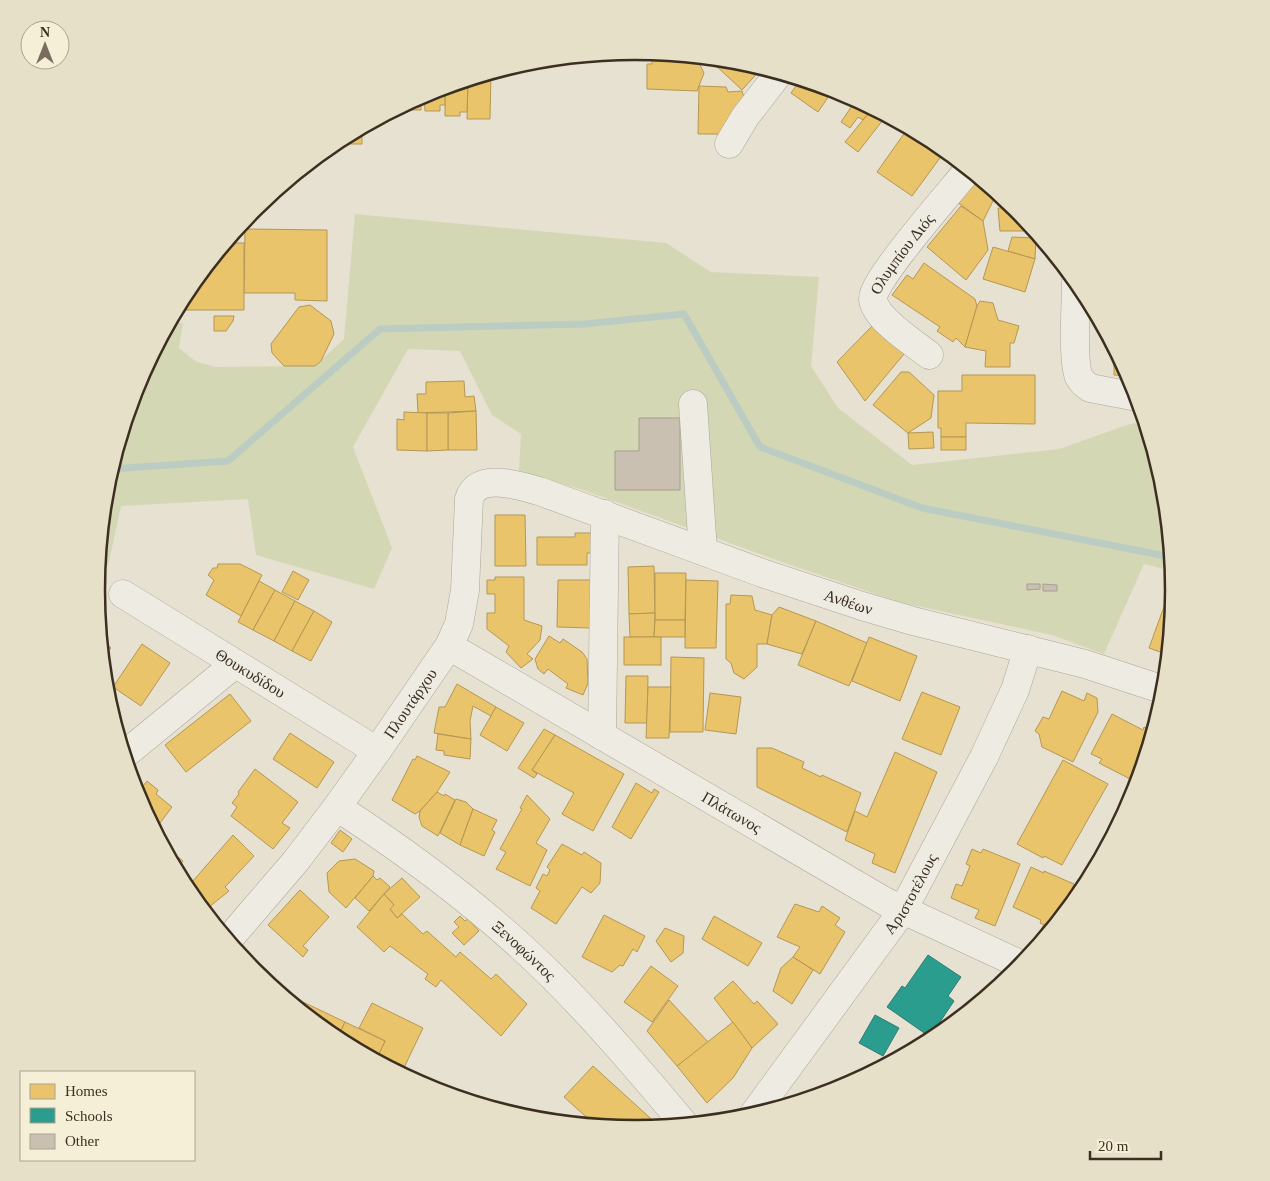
<svg xmlns="http://www.w3.org/2000/svg" width="1270" height="1181" viewBox="0 0 1270 1181" font-family="'Times New Roman',serif">
  <style>
    .green { fill: #d4d7b4 }
    .homes { fill: #e9c46a; stroke: #b59754 }
    .schools { fill: #2a9d8f; stroke: #2f7c6e }
    .lines { fill: none; stroke-linecap: round; stroke-linejoin: round }
    .stream { stroke: #bbccc3; stroke-width: 7 }
    .building { fill: #cac0b2; stroke: #a79d90 }
    .minor-casing { stroke: #aca699; stroke-width: 29 }
    .minor { stroke: #eeebe2; stroke-width: 28 }
    .labels { text-anchor: middle; stroke-width: 5; stroke-linejoin: round; paint-order: stroke }
    .street-label { font-size: 16px; fill: #3c2f20; stroke: #f6efd8 }
    .rim { fill: none; stroke: #3c2f20; stroke-width: 2.5 }
  </style>
  <rect width="100%" height="100%" fill="#e6e1d1"/>
  <polygon class="green" points="355,214 666,243 711,272 819,277 811,366 838,408 912,465 1059,449 1127,425 1144,421 1164,486 1172,571 1144,564 1104,654 1052,635 899,602 779,561 586,491 519,471 521,434 492,415 460,351 408,349 353,447 392,548 374,589 256,555 248,499 121,506 108,566 98,565 106,485 137,384 170,322 183,323 179,348 195,361 215,367 315,366 344,339"/>
  <g class="homes">
    <polygon points="652,53 696,57 704,73 697,91 647,89 647,64 652,64"/>
    <polygon points="715,59 740,62 762,68 742,90 712,62"/>
    <polygon points="491,73 490,119 467,119 468,80"/>
    <polygon points="468,80 467,112 460,112 460,116 445,116 445,87"/>
    <polygon points="800,80 833,90 818,112 791,93"/>
    <polygon points="699,86 726,87 728,92 742,91 745,101 725,134 698,134"/>
    <polygon points="445,87 445,105 440,105 440,111 425,111 424,95"/>
    <polygon points="424,95 424,101 421,101 421,110 402,110 402,106"/>
    <polygon points="856,100 872,109 863,120 858,117 850,128 841,122"/>
    <polygon points="872,109 886,116 858,152 845,142"/>
    <polygon points="362,128 362,144 333,144 336,142"/>
    <polygon points="908,128 935,142 945,151 912,196 877,172"/>
    <polygon points="974,181 995,197 983,221 957,202"/>
    <polygon points="1003,198 1017,209 1034,231 1000,231 998,208 1002,208"/>
    <polygon points="961,206 983,221 988,250 966,280 927,247"/>
    <polygon points="245,229 327,230 327,301 295,300 295,293 244,293"/>
    <polygon points="1012,237 1036,238 1035,259 1008,251"/>
    <polygon points="226,243 244,243 244,310 177,310 187,291"/>
    <polygon points="993,247 1035,259 1025,292 983,279"/>
    <polygon points="924,263 975,299 977,306 965,347 956,338 953,342 937,331 940,327 892,295 907,275 913,279"/>
    <polygon points="980,301 993,303 998,320 1019,326 1014,343 1010,343 1010,367 985,367 986,351 965,347 977,306"/>
    <polygon points="310,305 331,321 334,334 321,361 315,366 284,366 272,353 271,344 299,307"/>
    <polygon points="214,316 234,316 233,321 226,331 214,331"/>
    <polygon points="873,325 904,354 865,401 837,362"/>
    <polygon points="1114,350 1115,350 1129,376 1114,375"/>
    <polygon points="901,372 909,372 934,395 931,418 908,433 873,405"/>
    <polygon points="962,375 1035,375 1035,424 966,423 966,437 941,437 941,428 938,428 938,391 962,391"/>
    <polygon points="464,381 465,397 474,396 476,411 418,413 417,394 426,394 426,382"/>
    <polygon points="476,411 477,450 448,450 448,413"/>
    <polygon points="404,412 427,413 427,451 397,450 397,419 404,420"/>
    <polygon points="427,413 448,413 448,450 427,451"/>
    <polygon points="933,432 934,448 909,449 908,433"/>
    <rect x="941" y="437" width="25" height="13"/>
    <polygon points="495,515 525,515 526,566 495,566"/>
    <polygon points="575,533 593,533 593,553 587,553 587,565 537,565 537,537 575,537"/>
    <polygon points="218,564 240,564 262,575 241,616 206,595 214,580 208,575 213,568 217,568"/>
    <polygon points="654,566 655,613 629,614 628,567"/>
    <polygon points="293,571 309,580 298,600 282,592"/>
    <polygon points="655,573 686,573 685,620 655,620"/>
    <polygon points="495,577 524,577 524,620 542,626 540,640 527,654 533,659 521,668 506,652 509,646 487,629 487,613 495,613 495,594 487,594 487,580 495,580"/>
    <polygon points="558,580 591,580 591,628 557,627"/>
    <polygon points="686,580 718,581 716,648 685,648"/>
    <polygon points="259,581 275,590 253,630 238,622"/>
    <polygon points="275,590 295,601 274,641 253,630"/>
    <polygon points="731,595 752,596 755,610 772,615 767,644 757,644 757,667 744,679 734,673 731,663 726,659 726,604 730,604"/>
    <polygon points="295,601 314,611 292,651 274,641"/>
    <polygon points="1165,604 1173,607 1168,655 1149,648"/>
    <polygon points="779,607 816,621 802,654 767,644 772,615"/>
    <polygon points="314,611 332,622 311,661 292,651"/>
    <polygon points="655,613 654,637 630,637 629,614"/>
    <polygon points="655,620 685,620 685,637 654,637"/>
    <polygon points="816,621 867,643 849,686 798,665"/>
    <polygon points="549,636 560,643 563,639 582,652 587,659 588,683 583,695 566,688 568,684 548,669 544,674 538,669 535,659"/>
    <polygon points="100,637 111,648 102,657"/>
    <rect x="624" y="637" width="37" height="28"/>
    <polygon points="869,637 917,656 900,701 852,681"/>
    <polygon points="142,644 170,663 141,706 113,687"/>
    <polygon points="671,657 704,658 703,732 670,732"/>
    <polygon points="626,676 648,676 647,723 625,723"/>
    <polygon points="457,684 496,707 491,716 473,706 470,721 471,739 434,733 439,707 445,707"/>
    <polygon points="648,687 671,687 669,738 646,738"/>
    <polygon points="1062,691 1084,701 1087,693 1097,698 1098,712 1073,762 1042,747 1039,734 1035,731 1043,717 1049,719"/>
    <polygon points="922,692 960,707 941,755 902,739"/>
    <polygon points="710,693 741,697 736,734 705,730"/>
    <polygon points="230,694 251,721 186,772 165,745"/>
    <polygon points="496,707 524,723 507,751 480,735"/>
    <polygon points="1112,714 1143,730 1144,727 1153,732 1144,763 1134,781 1099,763 1102,759 1091,754"/>
    <polygon points="544,729 555,735 532,770 537,774 534,778 518,768"/>
    <polygon points="290,733 334,762 317,788 273,759"/>
    <polygon points="438,734 471,739 470,759 444,755 444,751 436,750"/>
    <polygon points="555,735 624,774 593,831 562,814 574,793 532,770"/>
    <polygon points="757,748 772,748 804,762 802,768 821,777 822,775 861,793 847,832 757,787"/>
    <polygon points="895,752 937,772 895,873 872,863 875,854 845,840 855,811 867,817"/>
    <polygon points="417,756 450,772 437,792 420,811 415,814 392,800 413,759 415,760"/>
    <polygon points="1063,760 1108,784 1062,865 1044,856 1043,858 1017,844"/>
    <polygon points="255,769 298,802 282,823 290,828 273,849 231,816 237,807 232,803 239,794 238,792"/>
    <polygon points="130,776 143,786 147,781 158,790 156,794 172,807 160,823 144,809 137,797"/>
    <polygon points="636,783 652,793 654,789 659,792 631,839 612,827"/>
    <polygon points="437,792 444,796 445,794 455,800 438,836 422,826 419,817 420,811"/>
    <polygon points="527,795 550,819 536,843 547,850 530,886 496,869 506,852 500,849 522,809 520,808"/>
    <polygon points="456,799 466,802 473,809 460,845 440,833"/>
    <polygon points="144,809 160,823 154,829"/>
    <polygon points="473,809 497,820 492,830 495,832 484,856 460,845"/>
    <polygon points="340,830 352,839 343,852 331,843"/>
    <polygon points="1110,832 1114,834 1093,871 1089,869"/>
    <polygon points="233,835 254,856 225,887 229,891 204,911 186,889"/>
    <polygon points="562,844 582,855 584,852 601,863 600,883 591,893 582,887 556,924 531,908 540,891 536,888 543,874 547,876 550,870 547,867"/>
    <polygon points="168,849 183,861 176,870 166,851"/>
    <polygon points="972,849 981,853 983,849 1020,864 995,926 975,918 979,910 951,898 956,884 962,886 970,866 966,864"/>
    <polygon points="355,859 374,871 373,876 346,908 329,892 327,873 339,861"/>
    <polygon points="1031,867 1044,873 1044,871 1074,884 1071,892 1077,895 1074,901 1052,928 1040,923 1041,920 1013,907"/>
    <polygon points="177,868 192,881 186,889 176,870"/>
    <polygon points="373,876 377,880 380,878 390,887 369,911 355,898"/>
    <polygon points="402,878 420,897 397,918 390,909 394,905 384,894"/>
    <polygon points="300,890 329,917 303,946 308,950 303,957 268,925"/>
    <polygon points="384,894 394,905 390,909 397,918 402,914 423,934 427,931 456,957 460,952 491,979 496,974 527,1004 501,1036 441,980 436,987 425,979 428,974 390,946 384,952 357,927"/>
    <polygon points="795,904 819,912 822,906 840,918 835,925 845,932 820,974 793,957 800,947 777,937"/>
    <polygon points="604,915 645,936 637,952 633,949 623,966 620,965 612,972 582,957"/>
    <polygon points="460,916 465,921 468,919 479,931 464,945 452,933 459,927 454,922"/>
    <polygon points="714,916 762,943 748,966 702,939"/>
    <polygon points="1044,924 1052,928 1044,938 1038,935"/>
    <polygon points="665,928 684,936 683,953 671,962 656,941"/>
    <polygon points="793,957 813,970 792,1004 773,991 781,968"/>
    <polygon points="651,966 678,986 652,1022 624,1002"/>
    <polygon points="733,981 754,1004 757,1001 778,1024 752,1048 714,998"/>
    <polygon points="669,1000 709,1043 677,1066 647,1031"/>
    <polygon points="303,1002 345,1022 337,1040 300,1010"/>
    <polygon points="372,1003 423,1028 401,1074 376,1060 385,1041 359,1028"/>
    <polygon points="345,1022 385,1041 376,1060 337,1040"/>
    <polygon points="733,1022 752,1048 733,1078 707,1103 677,1066"/>
    <polygon points="593,1066 660,1127 635,1130 592,1126 594,1124 564,1097"/>
  </g>
  <g class="schools">
    <polygon points="928,955 961,977 948,996 954,1001 930,1037 887,1007 902,986 905,988"/>
    <polygon points="875,1015 899,1028 883,1056 859,1043"/>
  </g>
  <g class="lines">
    <polyline class="stream" points="111,469 228,461 380,329 584,324 684,314 760,447 922,508 1171,557"/>
  </g>
  <g class="building">
    <polygon points="639,418 680,418 680,490 615,490 615,451 639,451"/>
    <polygon points="1027,584 1040,584 1040,589 1027,590"/>
    <polygon points="1043,584 1057,585 1057,591 1043,591"/>
  </g>
  <g class="lines">
    <defs>
      <g id="minor">
        <polyline points="729,144 745,117 779,73"/>
        <path d="M 1076,282 C 1076,302 1072,361 1079,377 C 1082,382 1085,385 1090,388 L 1137,397"/>
        <path id="s1" d="M 929,355 C 914,343 875,319 873,299 C 870,283 954,188 968,170"/>
        <polyline points="693,404 703,551"/>
        <path id="s2" d="M 123,594 L 377,751"/>
        <path id="s3" d="M 449,646 L 886,902 L 1022,965"/>
        <polyline points="602,736 605,514"/>
        <polyline points="124,755 235,664"/>
        <path id="s4" d="M 337,807 C 414,857 489,913 554,978 C 600,1024 643,1075 685,1125"/>
        <path id="s5" d="M 228,940 L 295,862 L 337,807 L 377,751 L 449,646 L 459,624 L 465,590 L 469,499 C 477,471 520,486 539,491 L 762,573 L 862,606 L 913,621 L 1085,664 L 1164,690"/>
        <path id="s6" d="M 753,1115 L 903,910 L 984,757 L 1015,690 L 1028,649"/>
      </g>
    </defs>
    <use href="#minor" class="minor-casing"/>
    <use href="#minor" class="minor"/>
  </g>
  <g class="labels">
    <g class="street-label">
      <text dy="6" stroke="none"><textPath href="#s1" startOffset="135">Ολυμπίου Διός</textPath></text>
      <text dy="6" stroke="none"><textPath href="#s5" startOffset="925">Ανθέων</textPath></text>
      <text dy="6" stroke="none"><textPath href="#s2" startOffset="150">Θουκυδίδου</textPath></text>
      <text dy="6" stroke="none"><textPath href="#s5" startOffset="299">Πλουτάρχου</textPath></text>
      <text dy="6" stroke="none"><textPath href="#s3" startOffset="328">Πλάτωνος</textPath></text>
      <text dy="6" stroke="none"><textPath href="#s6" startOffset="272">Αριστοτέλους</textPath></text>
      <text dy="6" stroke="none"><textPath href="#s4" startOffset="236">Ξενοφώντος</textPath></text>
    </g>
  </g>
  <path d="M0 0H1270V1181H0ZM105 590a530 530 0 1 1 1060 0a530 530 0 1 1-1060 0Z" fill="#e7e0c9" fill-rule="evenodd"/>
  <path class="rim" d="M105 590a530 530 0 1 1 1060 0a530 530 0 1 1-1060 0Z"/>
  <rect x="20" y="1071" width="175" height="90" fill="#f6efd8" stroke="#aca28e"/>
  <rect x="30" y="1084" width="25" height="15" fill="#e9c46a" stroke="#aca28e"/>
  <text x="65" y="1096" font-size="15" fill="#3c2f20">Homes</text>
  <rect x="30" y="1108" width="25" height="15" fill="#2a9d8f" stroke="#aca28e"/>
  <text x="65" y="1121" font-size="15" fill="#3c2f20">Schools</text>
  <rect x="30" y="1134" width="25" height="15" fill="#cac0b2" stroke="#aca28e"/>
  <text x="65" y="1146" font-size="15" fill="#3c2f20">Other</text>
  <g transform="translate(45 45)"><circle r="24" fill="#f6efd8" stroke="#aca28e"/>
  <path d="M0-4L9 19L0 12L-9 19Z" fill="#786d5e"/>
  <text y="-8" font-size="14" font-weight="bold" text-anchor="middle" fill="#3c2f20">N</text>
  </g>
  <path d="M1090 1151v8h71v-8" fill="none" stroke="#3c2f20" stroke-width="2.5"/>
  <text x="1098" y="1151" font-size="15" fill="#3c2f20" stroke="#f6efd8" stroke-width="4" paint-order="stroke">20 m</text>
</svg>
